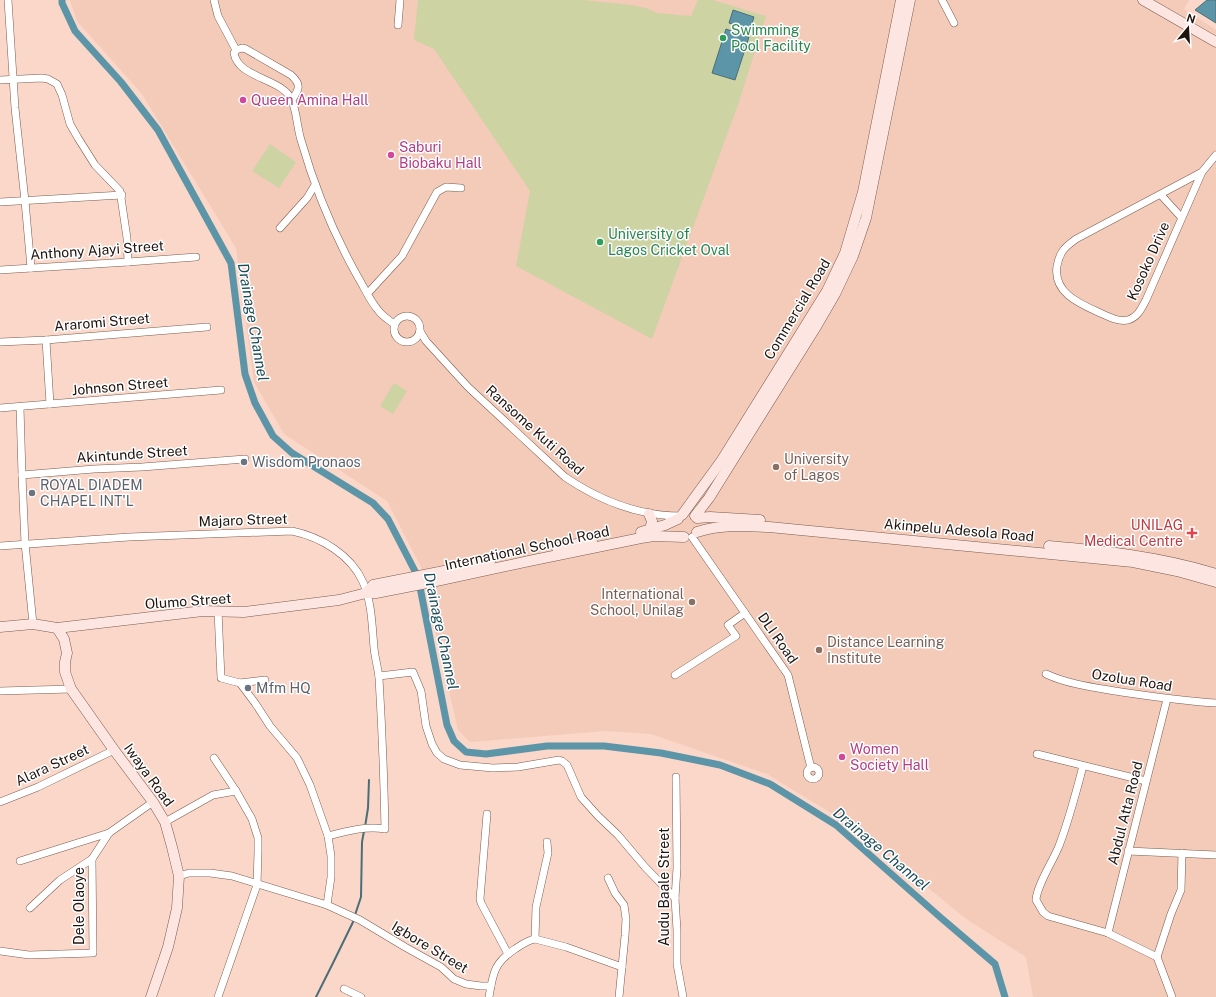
<svg xmlns="http://www.w3.org/2000/svg" width="1216" height="997" viewBox="0 0 1216 997" font-family="'Public Sans',sans-serif">
  <style>
    .built { fill: #f4cab9 }
    .green { fill: #cdd3a3 }
    .water { fill: #5c95a7; stroke: #4a6e79 }
    .lines { fill: none; stroke-linecap: round; stroke-linejoin: round }
    .stream { stroke: #4a6e79; stroke-width: 2 }
    .canal { stroke: #5c95a7; stroke-width: 7 }
    .street-casing { stroke: #7a5c4f; stroke-width: 8 }
    .secondary-casing { stroke: #7a5c4f; stroke-width: 11 }
    .street { stroke: #fff; stroke-width: 7 }
    .secondary { stroke: #fde6e1; stroke-width: 10 }
    .leisure-dot { fill: #2e9e5b; stroke: #fff; stroke-width: 1.5 }
    .hotel-dot { fill: #d1479c; stroke: #fff; stroke-width: 1.5 }
    .worship-dot { fill: #6b7280; stroke: #fff; stroke-width: 1.5 }
    .education-dot { fill: #8d6e63; stroke: #fff; stroke-width: 1.5 }
    .health-dot { fill: #e0444e; stroke: #fff; stroke-width: 1.5 }
    .labels { text-anchor: middle; stroke-width: 3; stroke-linejoin: round; paint-order: stroke }
    .leisure-label { font-size: 14px; fill: #27864d; stroke: #fff; text-anchor: start }
    .hotel-label { font-size: 14px; fill: #b23c85; stroke: #fff; text-anchor: start }
    .street-label { font-size: 14px; fill: #1f130e; stroke: #fff }
    .education-label { font-size: 14px; fill: #785e54; stroke: #fff; text-anchor: start }
    .worship-label { font-size: 14px; fill: #5b616d; stroke: #fff; text-anchor: start }
    .health-label { font-size: 14px; fill: #be3a42; stroke: #fff; text-anchor: end }
    .water-label { font-size: 15px; font-style: italic; fill: #194b59; stroke: #fff }
  </style>
  <rect width="100%" height="100%" fill="#fad7c8"/>
  <polygon class="built" points="70,0 1189,0 1184,9 1216,30 1216,997 1033,997 1026,957 965,918 851,825 767,774 651,734 604,731 470,742 458,730 421,567 387,501 284,434 254,382 236,248 142,94 77,21"/>
  <g class="green">
    <polygon points="418,0 583,0 632,5 646,8 657,13 691,16 698,0 713,0 766,16 739,102 652,339 516,266 530,191 434,49 414,40"/>
    <polygon points="270,144 296,162 279,188 252,171"/>
    <polygon points="394,383 407,391 393,414 380,406"/>
  </g>
  <g class="water">
    <polygon points="1207,0 1216,0 1216,23 1195,10"/>
    <polygon points="733,10 754,17 750,30 729,23"/>
    <polygon points="726,29 749,37 735,80 712,73"/>
  </g>
  <g class="lines">
    <g class="stream">
      <polyline points="365,827 368,808 369,780"/>
      <polyline points="355,915 361,897 362,842 364,831"/>
      <polyline points="316,997 333,963 354,920"/>
    </g>
    <polyline class="canal" points="62,0 62,3 75,31 121,82 158,130 231,263 245,374 255,403 273,436 292,453 373,503 388,519 418,577 447,725 454,741 466,752 486,754 547,746 604,746 661,753 720,765 770,784 836,825 940,917 995,964 1005,997"/>
    <defs>
      <g id="street">
        <polyline points="8,0 15,108 25,201 31,268"/>
        <path d="M 214,0 L 218,16 L 236,50 L 234,53 C 238,79 284,78 292,101 C 297,113 297,127 301,140 C 315,189 334,235 359,279 C 365,289 370,301 378,310 C 382,316 389,320 394,324"/>
        <polyline points="942,0 954,23"/>
        <polyline points="398,25 400,0"/>
        <path d="M 236,50 L 242,48 L 246,49 L 291,75 C 302,85 299,89 292,100"/>
        <polyline points="0,80 42,78 48,79 57,84 62,95 70,124 78,138 95,165 120,191 127,238 128,262"/>
        <path d="M 1202,172 L 1076,239 C 1065,247 1060,251 1057,266 C 1053,292 1078,303 1098,312 C 1107,316 1117,322 1128,320 C 1138,317 1141,309 1146,300 L 1202,172 L 1216,155"/>
        <polyline points="1161,195 1181,217"/>
        <polyline points="0,202 122,195"/>
        <polyline points="280,228 307,198 315,185"/>
        <polyline points="0,270 128,262 196,257"/>
        <polyline points="368,293 402,256 437,192 446,187 461,188"/>
        <circle cx="407" cy="329" r="13"/>
        <path d="M 420,331 L 426,341 L 468,387 L 565,477 C 599,500 639,516 681,516"/>
        <polyline points="46,340 50,404"/>
        <polyline points="0,342 46,340 207,327"/>
        <polyline points="20,407 22,475 25,543 33,624"/>
        <polyline points="0,408 221,390"/>
        <polyline points="22,475 94,469 142,467 245,459"/>
        <polyline points="692,537 788,675 811,768"/>
        <path d="M 0,546 L 129,537 L 292,531 C 321,537 351,555 363,582 C 372,603 372,626 374,648 C 375,658 378,668 379,678 C 382,728 384,779 385,829 C 365,826 347,831 328,836"/>
        <polyline points="218,611 221,678 240,683 265,680"/>
        <path d="M 1046,674 C 1068,684 1091,687 1115,691 C 1149,696 1182,701 1216,703"/>
        <polyline points="675,675 736,636 728,625 745,613"/>
        <polyline points="379,676 413,672 421,691 426,726 432,744 437,753 444,759 460,765 493,768 518,767 559,760 562,761 567,765 581,797 598,816 618,835 645,867 675,898"/>
        <polyline points="240,683 255,703 270,726 297,758 310,785 328,836 331,856 331,877 327,905"/>
        <polyline points="0,691 71,689"/>
        <polyline points="1037,754 1146,781"/>
        <polyline points="214,758 236,791 252,819 258,838 258,852 257,885 218,997"/>
        <path d="M 1083,766 C 1076,793 1069,820 1059,846 C 1053,861 1037,885 1036,900 L 1043,912 L 1048,916 L 1108,933 L 1157,957"/>
        <circle cx="813" cy="773" r="6"/>
        <polyline points="676,777 677,868 675,898 677,930 677,964 683,997"/>
        <polyline points="0,802 38,787 114,750"/>
        <polyline points="487,814 480,899 481,903 508,954"/>
        <polyline points="165,822 213,795 236,791"/>
        <polyline points="1128,851 1216,855"/>
        <polyline points="20,861 109,833"/>
        <polyline points="179,876 189,873 210,873 232,876 327,905 360,920 405,947 441,967 454,979 466,984 481,986 491,986"/>
        <polyline points="608,878 615,893 624,905 626,919 625,936 619,997"/>
        <polyline points="30,908 60,880 92,859 109,833 153,802"/>
        <polyline points="1108,933 1167,699"/>
        <polyline points="535,939 536,907 548,853 547,842"/>
        <polyline points="0,951 29,955 93,953 92,859"/>
        <polyline points="1157,957 1171,914 1181,890 1182,853"/>
        <polyline points="1157,957 1172,997"/>
        <polyline points="344,989 361,997"/>
        <path d="M 489,997 C 493,973 494,963 515,949 C 521,945 528,940 535,939 L 566,947 L 622,967"/>
      </g>
      <g id="secondary">
        <polyline points="1143,0 1216,42"/>
        <polyline points="649,514 652,521 650,530"/>
        <polyline points="682,515 722,460 827,291 845,253 863,192 901,0"/>
        <polyline points="695,516 709,498 817,325 835,294 853,256 866,218 870,198 910,0"/>
        <polyline points="697,518 710,517 760,520"/>
        <polyline points="641,532 665,525 678,519"/>
        <path d="M 697,532 C 721,524 745,526 769,527 L 1133,562 L 1177,571 L 1216,582"/>
        <path d="M 1049,546 C 1106,551 1161,557 1216,574"/>
        <polyline points="557,548 592,541"/>
        <polyline points="366,593 373,585 490,562"/>
        <polyline points="0,627 33,624 57,628 177,614 203,611 244,612 339,600 366,593 376,593 427,583 529,561 641,538 654,536 684,537"/>
        <polyline points="57,628 64,639 67,653 65,662 65,672 71,689 114,750 153,802 165,822 172,847 179,876 177,908 168,947 151,997"/>
      </g>
    </defs>
    <use href="#street" class="street-casing"/>
    <use href="#secondary" class="secondary-casing"/>
    <use href="#street" class="street"/>
    <use href="#secondary" class="secondary"/>
  </g>
  <g class="leisure-dot">
    <circle cx="723" cy="38" r="4"/>
    <circle cx="600" cy="242" r="4"/>
  </g>
  <g class="hotel-dot">
    <circle cx="243" cy="100" r="4"/>
    <circle cx="391" cy="155" r="4"/>
    <circle cx="842" cy="757" r="4"/>
  </g>
  <g class="worship-dot">
    <circle cx="244" cy="462" r="4"/>
    <circle cx="32" cy="493" r="4"/>
    <circle cx="248" cy="688" r="4"/>
  </g>
  <g class="education-dot">
    <circle cx="776" cy="467" r="4"/>
    <circle cx="692" cy="602" r="4"/>
    <circle cx="819" cy="650" r="4"/>
  </g>
  <path class="health-dot" d="M1190 527h4v4h4v4h-4v4h-4v-4h-4v-4h4z"/>
  <g class="labels">
    <g class="leisure-label">
      <text x="731" y="35">Swimming<tspan x="731" dy="16">Pool Facility</tspan></text>
      <text x="608" y="239">University of<tspan x="608" dy="16">Lagos Cricket Oval</tspan></text>
    </g>
    <g class="hotel-label">
      <text x="251" y="105">Queen Amina Hall</text>
      <text x="399" y="152">Saburi<tspan x="399" dy="16">Biobaku Hall</tspan></text>
      <text x="850" y="754">Women<tspan x="850" dy="16">Society Hall</tspan></text>
    </g>
    <g class="street-label">
      <text transform="translate(97 250) rotate(-4)" y="5">Anthony Ajayi Street</text>
      <text transform="translate(1148 261) rotate(-66)" y="5">Kosoko Drive</text>
      <text transform="translate(797 309) rotate(-59)" y="5">Commercial Road</text>
      <text transform="translate(102 322) rotate(-5)" y="5">Araromi Street</text>
      <text transform="translate(120 386) rotate(-5)" y="5">Johnson Street</text>
      <text transform="translate(535 430) rotate(42)" y="5">Ransome Kuti Road</text>
      <text transform="translate(132 454) rotate(-4)" y="5">Akintunde Street</text>
      <text transform="translate(243 520) rotate(-2)" y="5">Majaro Street</text>
      <text transform="translate(959 530) rotate(5)" y="5">Akinpelu Adesola Road</text>
      <text transform="translate(527 548) rotate(-12)" y="5">International School Road</text>
      <text transform="translate(188 601) rotate(-4)" y="5">Olumo Street</text>
      <text transform="translate(778 638) rotate(55)" y="5">DLI Road</text>
      <text transform="translate(1132 680) rotate(9)" y="5">Ozolua Road</text>
      <text transform="translate(52 765) rotate(-25)" y="5">Alara Street</text>
      <text transform="translate(149 775) rotate(54)" y="5">Iwaya Road</text>
      <text transform="translate(1125 813) rotate(-76)" y="5">Abdul Atta Road</text>
      <text transform="translate(664 887) rotate(-90)" y="5">Audu Baale Street</text>
      <text transform="translate(79 906) rotate(-90)" y="5">Dele Olaoye</text>
      <text transform="translate(430 947) rotate(31)" y="5">Igbore Street</text>
    </g>
    <g class="education-label">
      <text x="784" y="464">University<tspan x="784" dy="16">of Lagos</tspan></text>
      <text x="684" y="599" text-anchor="end">International<tspan x="684" dy="16">School, Unilag</tspan></text>
      <text x="827" y="647">Distance Learning<tspan x="827" dy="16">Institute</tspan></text>
    </g>
    <g class="worship-label">
      <text x="252" y="467">Wisdom Pronaos</text>
      <text x="40" y="490">ROYAL DIADEM<tspan x="40" dy="16">CHAPEL INT'L</tspan></text>
      <text x="256" y="693">Mfm HQ</text>
    </g>
    <g class="health-label">
      <text x="1183" y="530">UNILAG<tspan x="1183" dy="16">Medical Centre</tspan></text>
    </g>
    <g class="water-label">
      <text transform="translate(253 322) rotate(80)" y="5">Drainage Channel</text>
      <text transform="translate(441 631) rotate(78)" y="5">Drainage Channel</text>
      <text transform="translate(881 849) rotate(40)" y="5">Drainage Channel</text>
    </g>
  </g>
  <g transform="translate(1188 28) rotate(18)" stroke="#ffffff" stroke-width="3" paint-order="stroke">
  <path d="M0-3L7 15L0 10L-7 15Z" fill="#1f130e"/>
  <text y="-6" font-size="11" font-weight="bold" text-anchor="middle" fill="#1f130e">N</text>
  </g>
</svg>
